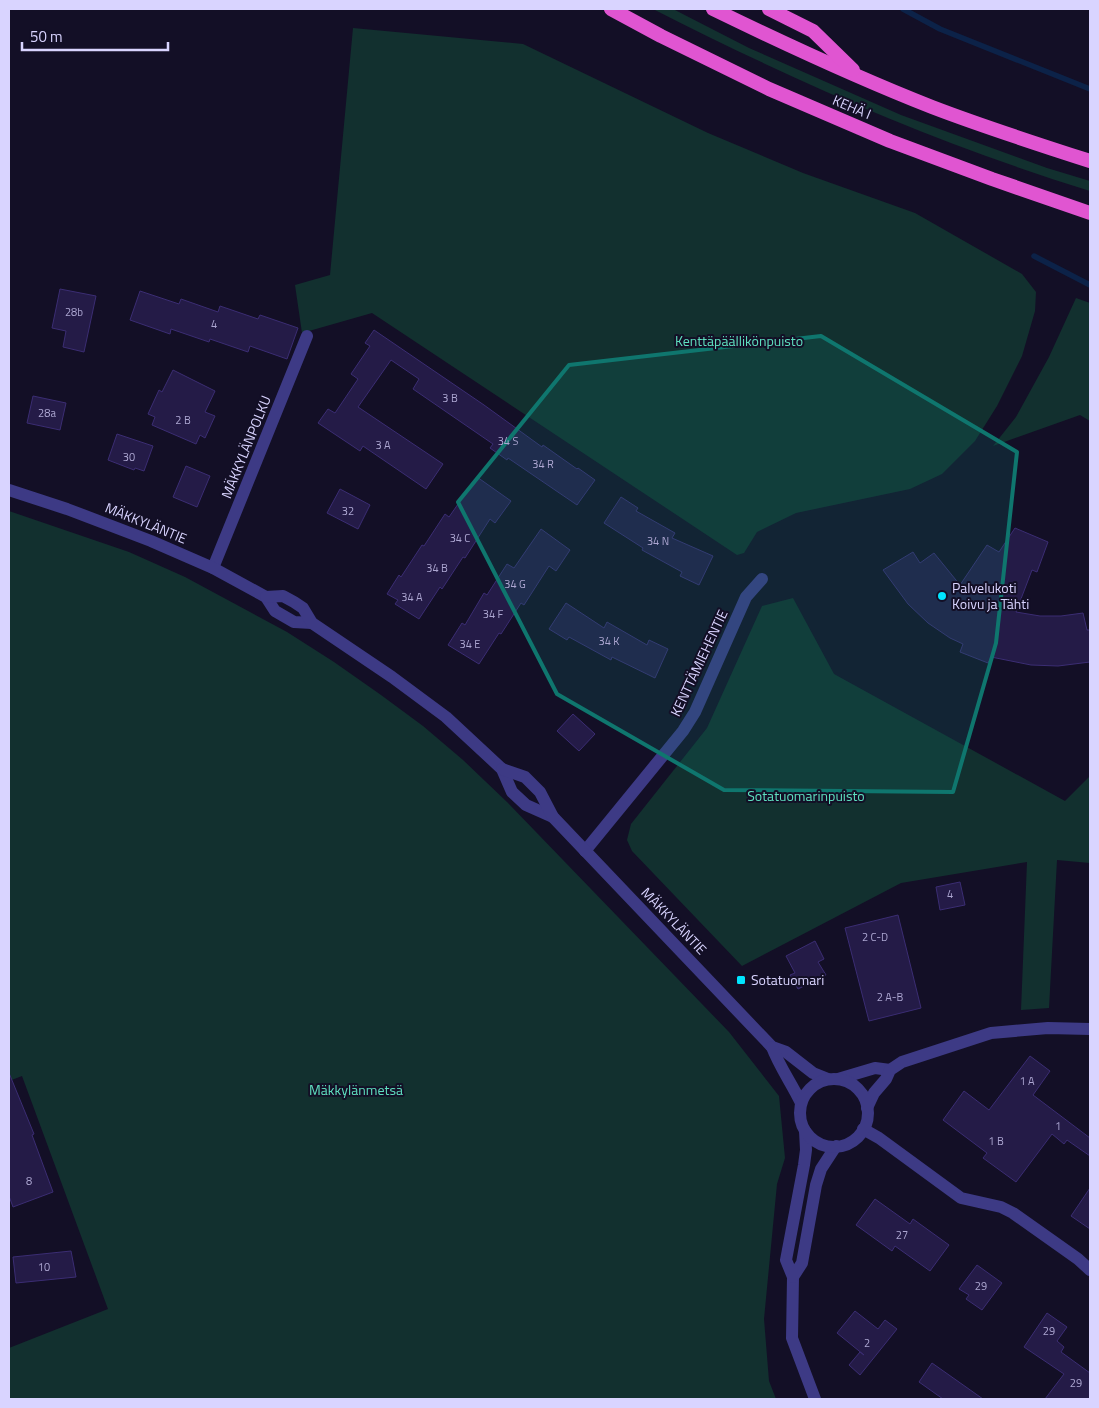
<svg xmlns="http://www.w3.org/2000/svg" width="1099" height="1408" viewBox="0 0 1099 1408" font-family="'Titillium Web',sans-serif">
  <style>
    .green { fill: #12302f }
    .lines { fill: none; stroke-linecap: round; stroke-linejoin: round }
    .stream { stroke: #0c2248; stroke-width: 5.5 }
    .building { fill: #241b47; stroke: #3b2d73 }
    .minor { stroke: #3d3a85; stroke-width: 12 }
    .tertiary { stroke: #3d3a85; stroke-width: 12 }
    .trunk { stroke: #e055d1; stroke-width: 14 }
    .marked { fill: #0f766e; fill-opacity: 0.2; stroke: #0f766e; stroke-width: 4; stroke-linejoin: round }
    .poi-dot { fill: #00e5ff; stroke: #130f26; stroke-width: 2 }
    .labels { text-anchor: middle; stroke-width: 4; stroke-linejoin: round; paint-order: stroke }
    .number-label { font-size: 11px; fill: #aca6d1 }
    .street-label { font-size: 14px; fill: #d9d4ff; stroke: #130f26 }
    .park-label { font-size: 14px; fill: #5fe0c0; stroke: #130f26 }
    .poi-label { font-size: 14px; fill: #d9d4ff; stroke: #130f26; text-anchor: start }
  </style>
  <rect width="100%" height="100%" fill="#130f26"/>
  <g class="green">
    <path d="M 653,9 L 673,9 L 749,48 L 901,115 L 1047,168 L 1090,181 L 1090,191 C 938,144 794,81 653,9 Z"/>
    <polygon points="353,28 523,44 708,133 803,173 915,213 1022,274 1036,292 1035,311 1022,356 997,406 975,441 942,474 910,489 796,513 757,532 744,553 737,555 372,313 302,333 295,285 330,275"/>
    <polygon points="1076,298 1090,303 1090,421 1080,415 993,446 1016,417 1049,357"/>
    <polygon points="9,511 129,552 185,577 287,632 334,662 381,695 423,726 463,760 507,802 729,1032 779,1096 785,1158 777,1184 764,1319 769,1381 776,1399 9,1399 9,1348 108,1309 22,1076 9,1081"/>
    <polygon points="793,598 834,674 1065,801 1090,776 1090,863 1057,860 1049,1008 1021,1010 1027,862 901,883 742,966 632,851 627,840 631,824 707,728 762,606"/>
  </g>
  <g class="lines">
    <g class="stream">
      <polyline points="903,9 940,29 1090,89"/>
      <polyline points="1034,256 1090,285"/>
    </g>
  </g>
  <g class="building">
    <polygon points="60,289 96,296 84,352 63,347 66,331 52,328"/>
    <polygon points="140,291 179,304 181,299 218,312 220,306 258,319 260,315 298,328 287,359 250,346 248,352 210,339 209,342 171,329 170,334 130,320"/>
    <polygon points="374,330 484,405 542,447 543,445 577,469 578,468 595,480 577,505 508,458 507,460 490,448 493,444 413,389 419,379 391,360 358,407 443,464 426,489 363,446 360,451 318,423 328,409 335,413 358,379 351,374 370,346 365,343"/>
    <polygon points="173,370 215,391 205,412 215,416 205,438 200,435 196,444 152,425 155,417 148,414 159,390 162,392"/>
    <polygon points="33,396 66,403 60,430 27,423"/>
    <polygon points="117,434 153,446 144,471 135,468 134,470 108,460"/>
    <polygon points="186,466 210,476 197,507 173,497"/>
    <polygon points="477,477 511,501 495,523 490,519 465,558 463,557 442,589 440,587 419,619 395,604 398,600 387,594 399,575 401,577 422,545 424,546 445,514 449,517"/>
    <polygon points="340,489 370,505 358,529 327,513"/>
    <polygon points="621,497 638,508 636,511 675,533 672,538 713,556 699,585 680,576 682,572 642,550 643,548 604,523"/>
    <polygon points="1015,528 1048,542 1037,572 1032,570 1016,612 1040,616 1061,616 1083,613 1087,630 1090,630 1090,662 1058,666 1031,665 991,657 988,663 960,652 963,644 950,638 928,623 908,604 883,570 913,552 920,563 934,553 960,585 987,545 999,552"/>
    <polygon points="541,529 570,550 556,571 549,566 524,605 521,603 501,634 499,633 479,664 448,645 462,623 465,625 484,593 487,595 507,564 514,568"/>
    <polygon points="566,603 604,628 607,622 647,645 649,640 668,649 655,678 612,657 611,660 569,637 567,640 549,629"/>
    <polygon points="573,714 595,734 579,751 557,731"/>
    <polygon points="960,882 965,905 940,910 936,887"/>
    <polygon points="898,915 921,1008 869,1021 845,928"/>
    <polygon points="815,941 824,959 818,962 826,975 798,989 790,975 795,973 786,956"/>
    <polygon points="1030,1056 1050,1071 1033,1095 1090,1138 1090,1156 1067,1140 1064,1144 1052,1134 1016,1182 983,1158 987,1153 943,1120 964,1091 989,1110"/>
    <polygon points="9,1073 34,1134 32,1135 53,1192 13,1207 9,1196"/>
    <polygon points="1090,1188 1090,1229 1071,1216"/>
    <polygon points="875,1199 910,1224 913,1219 949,1245 930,1271 895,1246 892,1251 856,1225"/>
    <polygon points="71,1251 76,1277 16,1283 13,1257"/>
    <polygon points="977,1265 1002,1283 982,1310 966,1299 969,1295 959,1289"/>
    <polygon points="855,1311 878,1329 885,1320 897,1329 860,1375 849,1365 860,1352 864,1355 837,1333"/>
    <polygon points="1047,1313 1067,1327 1057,1341 1064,1347 1061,1352 1090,1373 1090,1399 1045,1399 1064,1374 1024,1347"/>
    <polygon points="932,1363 983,1399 943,1399 919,1382"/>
  </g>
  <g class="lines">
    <g class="minor">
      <polyline points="213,568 307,336"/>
      <polyline points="585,851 683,731 695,712 746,597 762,579"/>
      <polyline points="838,1079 875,1068 890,1070"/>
      <polyline points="867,1108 874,1093 886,1079 890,1070 902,1062 991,1033 1048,1028 1090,1029"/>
      <polyline points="863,1129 879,1138 961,1198 1001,1207 1013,1213 1078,1259 1090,1270"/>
      <polyline points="805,1131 806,1150 804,1165 786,1260 793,1277 792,1338 815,1399"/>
      <polyline points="793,1277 802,1263 816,1185 821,1169 836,1146"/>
    </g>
    <g class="tertiary">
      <polyline points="9,490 67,509 151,541 213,568 266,597 275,611 294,622 312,623"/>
      <polyline points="266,597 283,596 294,602 303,608 312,623 392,677 446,717 502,769 512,792 526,805 553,817"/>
      <polyline points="502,769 525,777 540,792 553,817 772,1047 786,1052 813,1073 828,1079"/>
      <path d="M 772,1047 C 779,1066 792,1084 801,1103"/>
      <circle cx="834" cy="1113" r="34"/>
    </g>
    <g class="trunk">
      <polyline points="611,9 661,36 769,89 890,141 992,179 1090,213"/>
      <path d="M 713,9 C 785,44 858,78 932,107 C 984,127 1037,144 1090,161"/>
      <polyline points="769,9 813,31 853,70"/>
    </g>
  </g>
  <path class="marked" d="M 821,336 L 1017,452 L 996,643 L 953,792 L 724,790 L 557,694 L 458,502 L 569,365 Z"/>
  <g class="poi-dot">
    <circle cx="942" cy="596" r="5"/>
    <rect x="736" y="975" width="10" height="10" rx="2.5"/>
  </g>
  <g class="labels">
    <g class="number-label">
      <text x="74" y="316">28b</text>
      <text x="214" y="328">4</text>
      <text x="450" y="402">3 B</text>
      <text x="47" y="417">28a</text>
      <text x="183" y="424">2 B</text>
      <text x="508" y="445">34 S</text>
      <text x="383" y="449">3 A</text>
      <text x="129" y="461">30</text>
      <text x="543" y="468">34 R</text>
      <text x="348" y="515">32</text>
      <text x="460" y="542">34 C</text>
      <text x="658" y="545">34 N</text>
      <text x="437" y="572">34 B</text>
      <text x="515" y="588">34 G</text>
      <text x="412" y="601">34 A</text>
      <text x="493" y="618">34 F</text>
      <text x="609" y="645">34 K</text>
      <text x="470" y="648">34 E</text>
      <text x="950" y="898">4</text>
      <text x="875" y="941">2 C-D</text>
      <text x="890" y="1001">2 A-B</text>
      <text x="1027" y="1085">1 A</text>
      <text x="1058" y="1130">1</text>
      <text x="996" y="1145">1 B</text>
      <text x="29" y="1185">8</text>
      <text x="902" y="1239">27</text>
      <text x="44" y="1271">10</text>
      <text x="981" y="1290">29</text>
      <text x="1049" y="1335">29</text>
      <text x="867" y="1347">2</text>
      <text x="1076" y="1387">29</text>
    </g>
    <g class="street-label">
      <text transform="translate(852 107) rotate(23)" y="5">KEHÄ I</text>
      <text transform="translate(246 447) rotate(-68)" y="5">MÄKKYLÄNPOLKU</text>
      <text transform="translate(146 523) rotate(22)" y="5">MÄKKYLÄNTIE</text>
      <text transform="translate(699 663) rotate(-65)" y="5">KENTTÄMIEHENTIE</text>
      <text transform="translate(674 921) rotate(46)" y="5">MÄKKYLÄNTIE</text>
    </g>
    <g class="park-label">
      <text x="739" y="346">Kenttäpäällikönpuisto</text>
      <text x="806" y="801">Sotatuomarinpuisto</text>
      <text x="356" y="1095">Mäkkylänmetsä</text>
    </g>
    <g class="poi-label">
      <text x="952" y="593">Palvelukoti<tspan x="952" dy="16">Koivu ja Tähti</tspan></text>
      <text x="751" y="985">Sotatuomari</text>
    </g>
  </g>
  <rect width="1099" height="1408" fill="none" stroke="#d9d4ff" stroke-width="20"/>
  <path d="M22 42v8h146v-8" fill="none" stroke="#d9d4ff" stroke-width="2.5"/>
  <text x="30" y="42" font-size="15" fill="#d9d4ff" stroke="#130f26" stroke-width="4" paint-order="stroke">50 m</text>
</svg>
